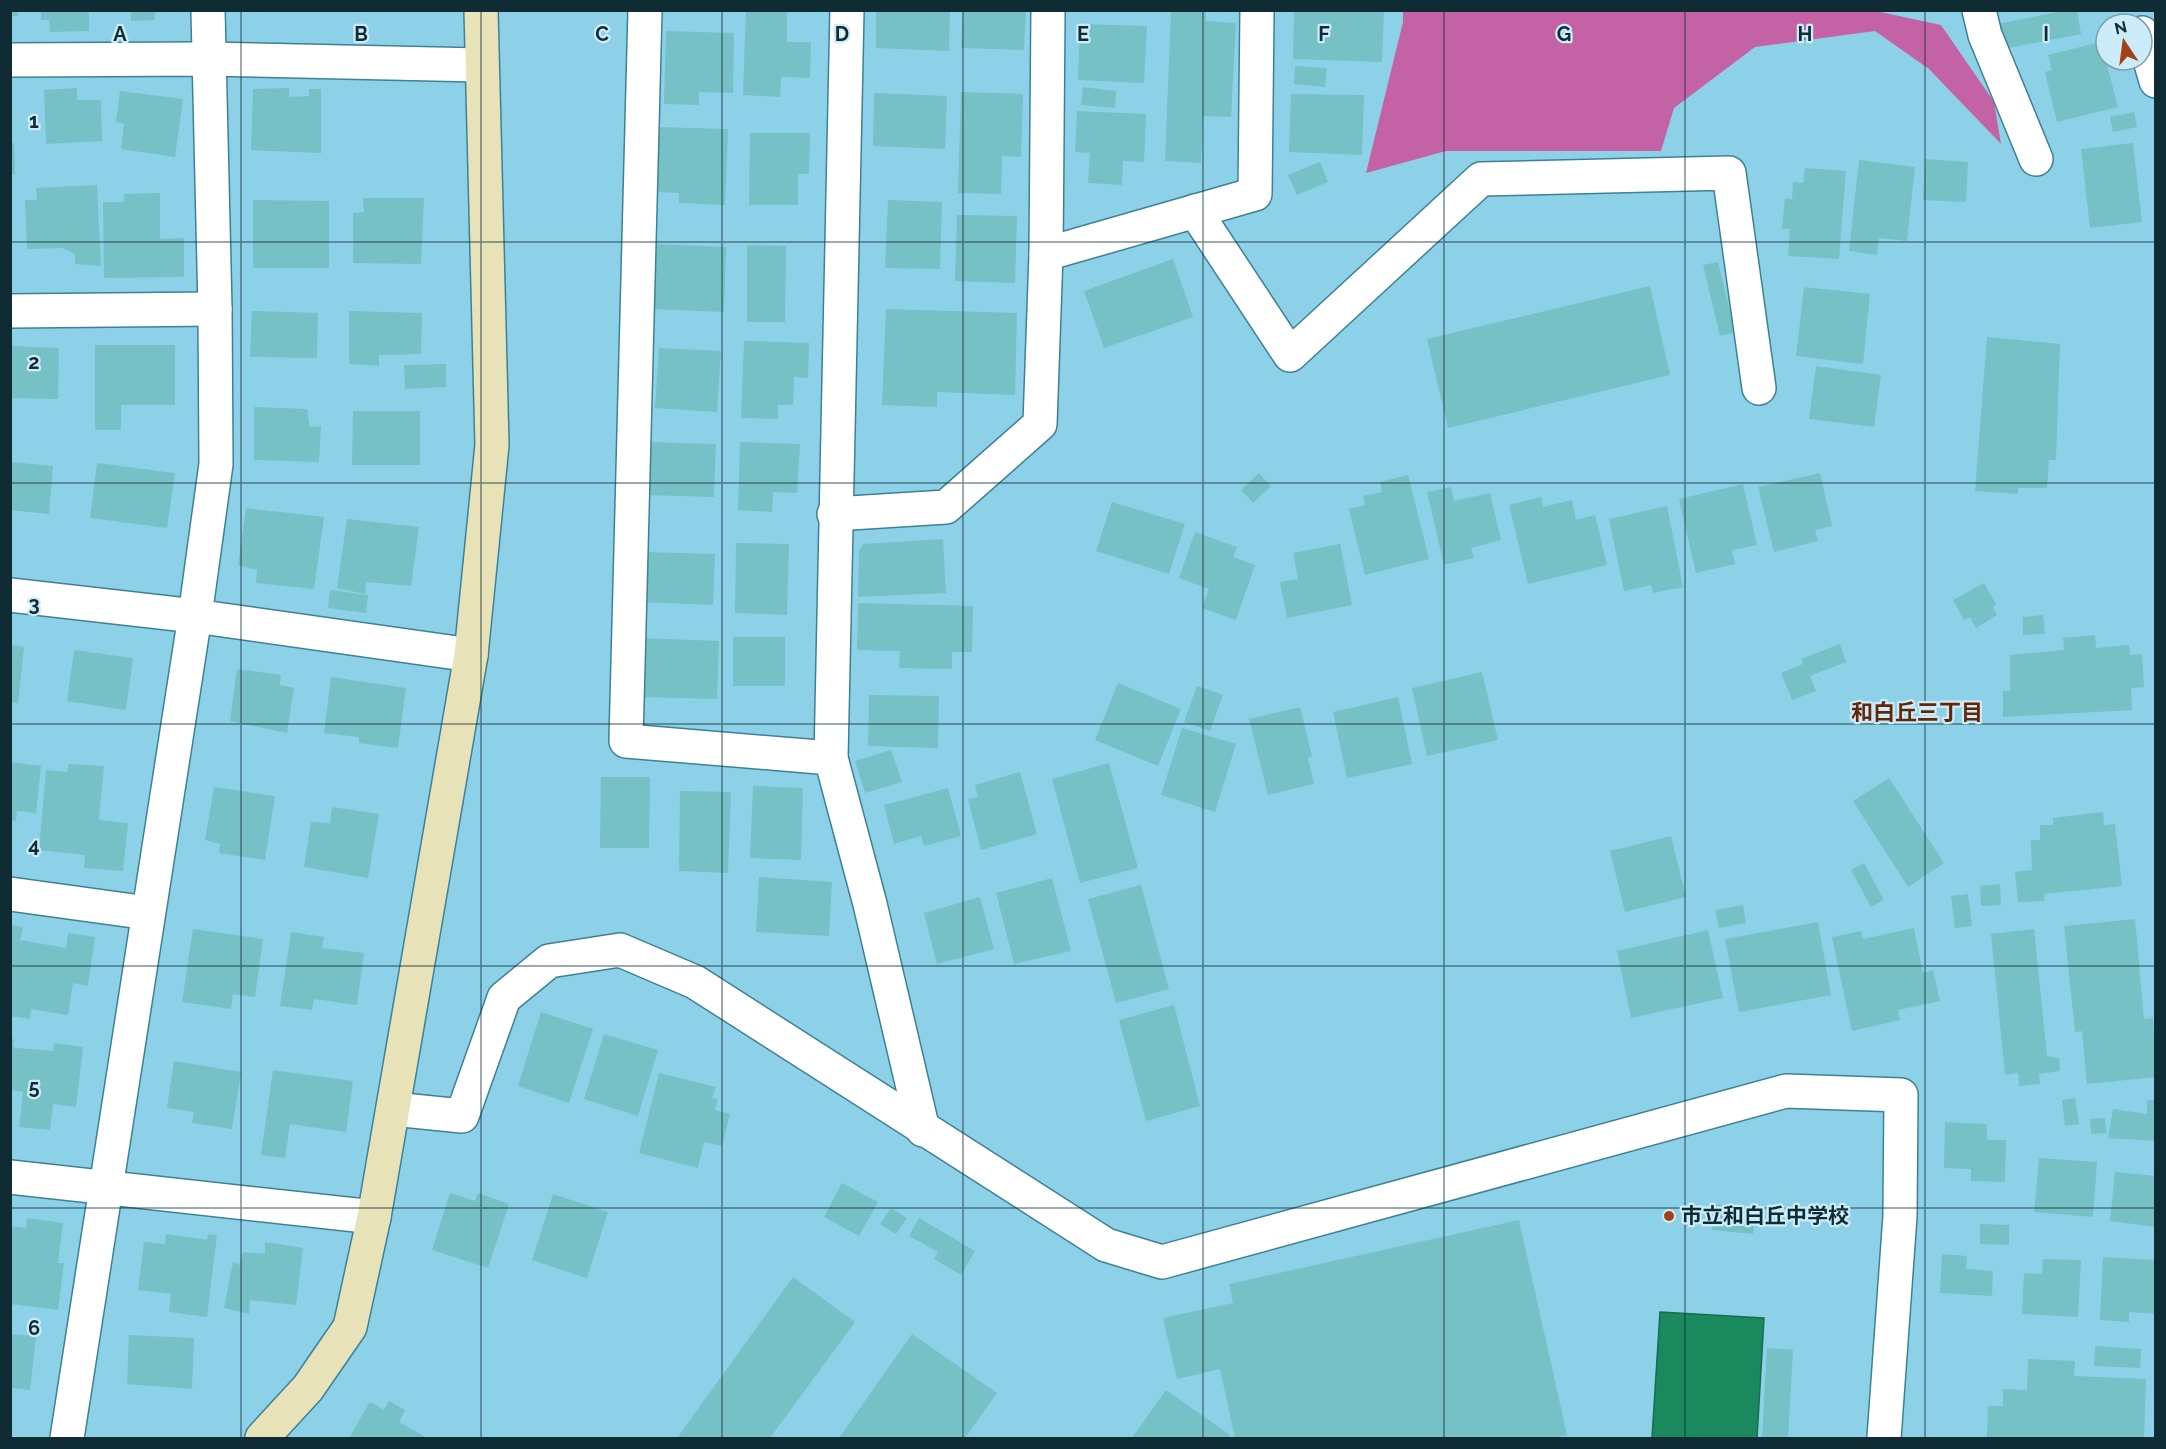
<svg xmlns="http://www.w3.org/2000/svg" width="2166" height="1449" viewBox="0 0 2166 1449" font-family="Raleway,'Noto Sans JP',sans-serif">
  <style>
    .forest { fill: #c362a4 }
    .water { fill: #1b895e; stroke: #176d51; stroke-width: 1.5 }
    .building { fill: #75c1c5 }
    .lines { fill: none; stroke-linecap: round; stroke-linejoin: round }
    .street-casing { stroke: #3e8196; stroke-width: 36 }
    .secondary-casing { stroke: #3e8196; stroke-width: 36 }
    .street { stroke: #fff; stroke-width: 33 }
    .secondary { stroke: #e7e2b7; stroke-width: 33 }
    .grid { fill: none; stroke: #0f2c34; stroke-width: 1.5; stroke-opacity: 0.55 }
    .poi-dot { fill: #a54013; stroke: #cbecf8; stroke-width: 2 }
    .labels { text-anchor: middle; stroke-width: 4.5; stroke-linejoin: round; paint-order: stroke }
    .poi-label { font-size: 21px; font-weight: bold; fill: #0f2c34; stroke: #cbecf8; text-anchor: start }
    .neighbourhood-label { font-size: 22px; font-weight: bold; fill: #662509; stroke: #cbecf8 }
    .grid-label { font-size: 20px; text-anchor: middle; font-weight: bold; fill: #0f2c34; stroke: #cbecf8; stroke-width: 4.5; stroke-linejoin: round; paint-order: stroke }
  </style>
  <rect width="100%" height="100%" fill="#8dd1e8"/>
  <polygon class="forest" points="1403,10 1871,10 1941,25 1994,102 2001,144 1929,69 1875,31 1755,47 1674,108 1661,151 1446,151 1366,173 1403,22"/>
  <polygon class="water" points="1660,1312 1764,1318 1757,1438 1652,1438"/>
  <g class="building">
    <rect x="10" y="10" width="8" height="6"/>
    <polygon points="41,10 89,10 89,31 50,32 49,20 41,20"/>
    <polygon points="131,10 155,10 155,20 131,21"/>
    <polygon points="746,10 787,10 787,42 811,42 810,78 781,77 780,97 743,95"/>
    <polygon points="876,10 950,10 949,51 876,48"/>
    <polygon points="963,10 1026,10 1024,50 961,48"/>
    <polygon points="1171,10 1206,10 1206,21 1236,23 1231,117 1203,116 1201,163 1165,161"/>
    <polygon points="1294,10 1384,10 1382,62 1293,59"/>
    <polygon points="2067,10 2077,10 2081,34 2003,49 1998,24"/>
    <polygon points="1080,24 1147,26 1144,83 1078,80"/>
    <polygon points="666,31 734,33 733,93 699,92 699,105 664,104"/>
    <polygon points="2101,42 2118,107 2057,122 2045,72 2052,70 2048,55"/>
    <polygon points="1295,66 1327,68 1325,87 1294,84"/>
    <polygon points="1083,87 1116,91 1115,108 1081,105"/>
    <polygon points="77,88 77,100 101,100 102,141 46,144 44,90"/>
    <polygon points="289,88 289,97 309,96 309,89 321,89 321,153 251,150 253,89"/>
    <polygon points="120,91 183,99 175,157 121,149 124,124 116,122"/>
    <polygon points="961,92 1023,94 1021,157 1002,156 1001,194 958,193"/>
    <polygon points="874,93 947,96 945,149 873,146"/>
    <polygon points="1291,94 1364,95 1362,155 1289,152"/>
    <polygon points="1077,111 1146,114 1144,162 1123,161 1122,185 1088,183 1090,153 1075,152"/>
    <polygon points="2134,112 2137,127 2113,132 2110,117"/>
    <polygon points="657,127 728,129 725,205 679,203 679,193 655,192"/>
    <polygon points="750,133 810,133 809,174 798,174 798,205 749,205"/>
    <polygon points="10,143 14,143 15,174 10,175"/>
    <polygon points="2133,143 2142,222 2090,228 2081,149"/>
    <polygon points="1925,159 1968,162 1966,202 1923,200"/>
    <polygon points="1859,160 1915,167 1907,241 1879,238 1877,255 1849,251"/>
    <polygon points="1320,162 1328,182 1297,195 1288,175"/>
    <polygon points="1805,168 1846,171 1839,259 1788,256 1790,229 1782,229 1785,198 1792,199 1793,182 1803,183"/>
    <polygon points="97,185 101,266 75,264 75,254 62,248 27,249 25,200 37,200 36,188"/>
    <polygon points="160,193 160,239 184,238 184,277 104,278 103,202 124,202 124,194"/>
    <polygon points="363,198 424,198 421,264 353,263 353,213 364,212"/>
    <polygon points="253,200 329,201 329,268 253,268"/>
    <polygon points="888,200 942,202 940,269 885,268"/>
    <polygon points="957,215 1017,216 1015,283 955,281"/>
    <polygon points="653,244 726,247 724,312 651,309"/>
    <polygon points="747,245 786,246 785,322 747,322"/>
    <polygon points="1173,259 1193,317 1104,348 1084,291"/>
    <polygon points="1718,262 1735,332 1720,336 1703,265"/>
    <polygon points="1650,286 1670,375 1448,428 1427,339"/>
    <polygon points="1804,287 1870,294 1863,364 1796,356"/>
    <polygon points="886,309 1017,313 1015,395 937,392 937,407 882,405"/>
    <polygon points="252,311 318,313 317,358 250,357"/>
    <polygon points="349,311 422,313 421,354 379,355 379,366 349,364"/>
    <polygon points="1987,337 2060,344 2056,460 2049,460 2047,488 2018,488 2018,494 1975,491"/>
    <polygon points="744,341 809,343 808,378 794,377 793,405 778,405 778,419 741,418"/>
    <polygon points="95,345 175,345 175,405 121,405 121,430 95,430"/>
    <polygon points="10,346 59,348 58,399 10,398"/>
    <polygon points="659,348 721,351 717,412 655,408"/>
    <polygon points="446,364 446,387 405,389 404,365"/>
    <polygon points="1816,366 1881,375 1874,427 1809,419"/>
    <polygon points="254,407 307,409 310,427 321,426 319,462 254,460"/>
    <polygon points="353,411 420,411 420,465 352,465"/>
    <polygon points="646,442 716,444 714,497 644,495"/>
    <polygon points="740,442 800,444 797,493 773,492 772,512 738,510"/>
    <polygon points="10,462 53,466 49,514 10,510"/>
    <polygon points="97,463 175,473 167,528 90,518"/>
    <polygon points="1259,473 1271,486 1253,503 1241,490"/>
    <polygon points="1820,473 1832,526 1815,530 1818,541 1774,552 1758,487"/>
    <polygon points="1408,475 1429,559 1365,575 1349,509 1365,505 1363,496 1382,492 1380,482"/>
    <polygon points="1743,484 1757,545 1732,550 1735,564 1696,573 1679,499"/>
    <polygon points="1451,487 1454,501 1490,493 1501,540 1471,548 1474,558 1444,565 1427,492"/>
    <polygon points="1541,497 1543,507 1572,500 1576,520 1595,515 1607,565 1528,584 1509,505"/>
    <polygon points="1112,502 1185,524 1169,574 1096,551"/>
    <polygon points="1667,506 1683,587 1653,593 1651,585 1624,591 1609,519"/>
    <polygon points="246,508 324,517 314,589 256,583 257,570 238,565"/>
    <polygon points="347,519 419,527 411,586 366,582 365,594 337,588"/>
    <polygon points="1195,532 1237,547 1233,557 1255,565 1236,620 1202,608 1209,589 1179,578"/>
    <polygon points="943,539 946,593 858,597 859,550 864,544"/>
    <polygon points="736,543 789,544 787,615 735,613"/>
    <polygon points="1340,544 1352,605 1287,618 1280,582 1298,579 1293,553"/>
    <polygon points="642,552 715,554 713,605 640,602"/>
    <polygon points="1984,583 1996,604 1993,607 1997,615 1976,628 1970,617 1964,620 1953,600"/>
    <polygon points="330,590 368,595 366,613 328,608"/>
    <polygon points="858,603 973,606 972,652 952,652 952,669 942,669 899,668 900,651 857,650"/>
    <polygon points="2043,615 2045,634 2023,635 2023,617"/>
    <polygon points="2095,635 2096,648 2129,645 2130,655 2142,654 2144,687 2131,688 2132,710 2003,717 2003,691 2010,691 2010,655 2064,650 2063,638"/>
    <rect x="733" y="637" width="52" height="49"/>
    <polygon points="639,638 719,641 717,699 637,697"/>
    <polygon points="1840,644 1846,662 1810,676 1816,691 1792,700 1781,673 1803,664 1801,659"/>
    <polygon points="10,645 24,647 18,703 10,702"/>
    <polygon points="74,650 133,658 126,710 67,701"/>
    <polygon points="237,669 281,675 280,685 294,688 287,733 230,721"/>
    <polygon points="1482,672 1498,740 1427,756 1412,688"/>
    <polygon points="331,677 406,688 398,748 359,743 359,737 324,733"/>
    <polygon points="1118,683 1181,709 1158,766 1095,740"/>
    <polygon points="1197,686 1223,695 1210,731 1184,722"/>
    <polygon points="869,695 939,696 938,748 868,746"/>
    <polygon points="1398,697 1412,764 1347,778 1333,712"/>
    <polygon points="1300,707 1312,756 1308,758 1314,784 1268,795 1249,719"/>
    <polygon points="1182,728 1236,744 1215,812 1161,795"/>
    <polygon points="891,750 902,782 865,793 855,761"/>
    <polygon points="10,762 41,766 36,813 17,811 16,821 10,820"/>
    <polygon points="1109,763 1138,868 1080,883 1052,779"/>
    <polygon points="69,764 104,766 99,820 128,823 123,871 84,868 85,855 39,850 46,770 67,772"/>
    <polygon points="1020,772 1037,834 981,850 968,799 978,797 975,785"/>
    <polygon points="601,777 650,777 649,848 600,848"/>
    <polygon points="1889,778 1944,863 1908,887 1853,801"/>
    <polygon points="753,786 803,788 801,860 750,858"/>
    <polygon points="214,787 275,796 265,860 219,853 220,844 205,840"/>
    <polygon points="948,788 961,836 924,846 921,836 894,844 884,805"/>
    <polygon points="680,791 731,792 728,873 679,871"/>
    <polygon points="332,807 379,814 368,878 304,867 311,822 330,823"/>
    <polygon points="2103,812 2104,825 2115,824 2122,886 2044,894 2045,901 2018,902 2015,872 2032,870 2031,840 2040,840 2040,825 2053,825 2053,818"/>
    <polygon points="1671,836 1686,897 1625,912 1610,851"/>
    <polygon points="1864,863 1884,900 1871,907 1851,870"/>
    <polygon points="759,877 832,882 829,936 756,932"/>
    <polygon points="1052,878 1071,951 1014,964 996,893"/>
    <polygon points="2000,884 2001,905 1981,906 1980,886"/>
    <polygon points="1141,885 1169,989 1116,1003 1088,899"/>
    <polygon points="1968,894 1972,926 1955,928 1951,896"/>
    <polygon points="980,897 994,949 937,964 924,913"/>
    <polygon points="1743,905 1746,923 1719,928 1715,910"/>
    <polygon points="2135,919 2144,1019 2153,1018 2156,1077 2087,1084 2082,1031 2075,1032 2064,926"/>
    <polygon points="1818,922 1831,995 1739,1012 1725,939"/>
    <polygon points="10,925 23,927 20,940 66,948 68,933 95,937 88,986 73,983 68,1015 31,1009 30,1019 10,1016"/>
    <polygon points="1914,928 1923,973 1933,970 1940,1001 1898,1010 1900,1020 1852,1031 1832,937 1861,931 1863,939"/>
    <polygon points="193,929 263,939 255,997 233,994 231,1009 182,1002"/>
    <polygon points="2034,929 2047,1056 2059,1058 2060,1071 2039,1074 2040,1084 2019,1086 2018,1073 2005,1075 1991,934"/>
    <polygon points="1708,930 1723,998 1631,1018 1617,951"/>
    <polygon points="291,932 324,937 322,948 364,953 357,1005 314,999 312,1010 280,1006"/>
    <polygon points="1174,1005 1200,1106 1146,1121 1119,1020"/>
    <polygon points="541,1012 593,1029 569,1103 518,1086"/>
    <polygon points="604,1034 658,1050 638,1116 584,1099"/>
    <polygon points="10,1039 14,1039 13,1047 17,1048 53,1051 54,1043 83,1047 76,1107 53,1104 50,1130 19,1127 23,1092 10,1090"/>
    <polygon points="174,1061 241,1072 232,1129 192,1123 194,1112 167,1108"/>
    <polygon points="273,1070 353,1081 346,1132 290,1124 285,1158 261,1155"/>
    <polygon points="659,1073 716,1087 712,1098 718,1099 715,1110 730,1114 722,1146 704,1142 698,1168 639,1153"/>
    <polygon points="2075,1098 2079,1124 2065,1126 2062,1100"/>
    <polygon points="2147,1100 2156,1100 2156,1141 2108,1138 2113,1109 2147,1114"/>
    <polygon points="2105,1118 2106,1133 2091,1134 2090,1119"/>
    <polygon points="1945,1122 1987,1124 1987,1140 2006,1140 2005,1182 1971,1181 1971,1169 1944,1168"/>
    <polygon points="2039,1158 2097,1162 2093,1217 2034,1212"/>
    <polygon points="2115,1172 2156,1176 2156,1227 2110,1221"/>
    <polygon points="842,1183 878,1202 859,1236 824,1217"/>
    <polygon points="450,1193 475,1201 478,1193 509,1204 488,1268 432,1250"/>
    <polygon points="553,1194 608,1212 587,1278 532,1260"/>
    <polygon points="1715,1204 1755,1208 1753,1234 1712,1230"/>
    <polygon points="891,1208 907,1218 896,1234 880,1224"/>
    <polygon points="27,1218 63,1223 58,1263 64,1263 58,1310 10,1304 10,1226 26,1228"/>
    <polygon points="919,1218 975,1251 961,1275 934,1259 938,1252 909,1236"/>
    <polygon points="1519,1220 1567,1435 1552,1438 1235,1438 1220,1369 1177,1379 1163,1318 1233,1303 1229,1284"/>
    <polygon points="1980,1224 2009,1225 2009,1245 1980,1244"/>
    <polygon points="166,1234 207,1240 208,1234 217,1235 207,1317 169,1312 171,1294 138,1290 144,1242 165,1244"/>
    <polygon points="265,1242 303,1248 296,1305 250,1300 249,1314 224,1308 233,1262 240,1265 243,1252 265,1254"/>
    <polygon points="1942,1254 1967,1256 1966,1269 1993,1271 1992,1296 1940,1293"/>
    <polygon points="2103,1257 2156,1260 2156,1314 2129,1312 2129,1322 2100,1320"/>
    <polygon points="2043,1259 2081,1260 2078,1317 2022,1314 2024,1273 2042,1274"/>
    <polygon points="793,1277 855,1322 770,1438 677,1438"/>
    <polygon points="10,1334 36,1336 30,1390 10,1388"/>
    <polygon points="912,1334 997,1393 965,1438 839,1438"/>
    <polygon points="129,1335 194,1338 192,1389 127,1384"/>
    <polygon points="2095,1346 2141,1349 2140,1368 2094,1366"/>
    <polygon points="1767,1348 1793,1350 1788,1438 1762,1438"/>
    <polygon points="2028,1359 2075,1361 2074,1376 2146,1379 2144,1438 1987,1438 1988,1406 2003,1406 2003,1389 2027,1390"/>
    <polygon points="1166,1390 1230,1435 1228,1438 1132,1438"/>
    <polygon points="389,1401 405,1410 399,1422 424,1436 423,1438 349,1438 370,1402 384,1410"/>
  </g>
  <g class="lines">
    <defs>
      <g id="street">
        <polyline points="645,10 626,741 831,758"/>
        <polyline points="847,10 831,758 870,904 923,1130"/>
        <polyline points="1979,10 1985,35 2036,159"/>
        <polyline points="2142,33 2156,81"/>
        <polyline points="10,60 207,59 480,65"/>
        <polyline points="1195,211 1290,355 1481,179 1729,173 1759,388"/>
        <polyline points="1046,254 1255,194 1257,10"/>
        <polyline points="10,311 215,309"/>
        <polyline points="834,514 946,507 1040,424 1046,254 1048,10"/>
        <polyline points="10,595 195,616 471,655"/>
        <polyline points="10,894 148,913"/>
        <polyline points="393,1109 462,1116 504,998 549,961 620,950 695,982 1106,1245 1162,1262 1786,1091 1901,1095 1900,1216 1884,1438"/>
        <polyline points="10,1177 374,1217"/>
        <polyline points="67,1438 195,616 216,464 215,309 208,10"/>
      </g>
      <polyline id="secondary" points="262,1438 308,1388 350,1327 374,1217 471,655 492,445 481,10"/>
    </defs>
    <use href="#street" class="street-casing"/>
    <use href="#secondary" class="secondary-casing"/>
    <use href="#street" class="street"/>
    <use href="#secondary" class="secondary"/>
  </g>
  <path class="grid" d="M 241,10 L 241,1438M 481,10 L 481,1438M 722,10 L 722,1438M 963,10 L 963,1438M 1203,10 L 1203,1438M 1444,10 L 1444,1438M 1685,10 L 1685,1438M 1925,10 L 1925,1438M 10,242 L 2156,242M 10,483 L 2156,483M 10,724 L 2156,724M 10,966 L 2156,966M 10,1208 L 2156,1208"/>
  <circle class="poi-dot" cx="1669" cy="1216" r="6"/>
  <g class="labels">
    <g class="poi-label">
      <text x="1681" y="1223">市立和白丘中学校</text>
    </g>
    <g class="neighbourhood-label">
      <text x="1917" y="720">和白丘三丁目</text>
    </g>
  </g>
  <g class="grid-label">
    <text x="120" y="41">A</text>
    <text x="361" y="41">B</text>
    <text x="602" y="41">C</text>
    <text x="842" y="41">D</text>
    <text x="1083" y="41">E</text>
    <text x="1324" y="41">F</text>
    <text x="1564" y="41">G</text>
    <text x="1805" y="41">H</text>
    <text x="2046" y="41">I</text>
    <text x="34" y="128">1</text>
    <text x="34" y="369">2</text>
    <text x="34" y="611">3</text>
    <text x="34" y="852">4</text>
    <text x="34" y="1094">5</text>
    <text x="34" y="1335">6</text>
  </g>
  <rect width="2166" height="1449" fill="none" stroke="#0f2c34" stroke-width="24"/>
  <g transform="translate(2124 42) rotate(347)"><circle r="28" fill="#cbecf8" stroke="#809faa" stroke-width="1.5"/>
  <path d="M0-4.5L10 22L0 15L-10 22Z" fill="#a54013"/>
  <text y="-9" font-size="16" font-weight="bold" text-anchor="middle" fill="#0f2c34">N</text>
  </g>
</svg>
